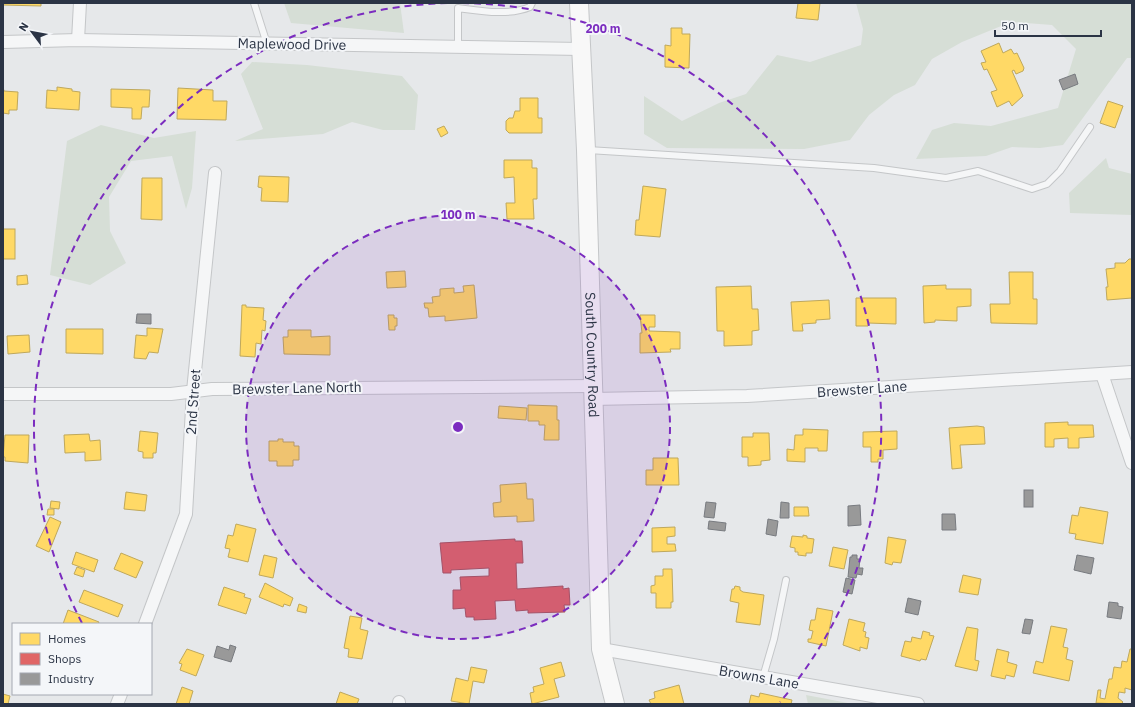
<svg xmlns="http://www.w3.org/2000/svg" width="1135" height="707" viewBox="0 0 1135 707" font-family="'IBM Plex Sans',sans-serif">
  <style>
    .green { fill: #d6ded6 }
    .homes { fill: #ffd966; stroke: #bfa85c }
    .shops { fill: #e06666; stroke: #aa575c }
    .industry { fill: #999; stroke: #787b80 }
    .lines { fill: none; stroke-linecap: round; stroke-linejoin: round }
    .lane-casing { stroke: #c4c6c8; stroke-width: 8 }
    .street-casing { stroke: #c4c6c8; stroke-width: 14 }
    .secondary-casing { stroke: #c4c6c8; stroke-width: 20 }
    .lane { stroke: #f5f6f7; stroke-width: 6 }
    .street { stroke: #f5f6f7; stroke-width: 12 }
    .secondary { stroke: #f8f8f8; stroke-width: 18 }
    .ring { fill: none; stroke: #7b2cbf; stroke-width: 2; stroke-dasharray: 7 5 }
    .labels { text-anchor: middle; stroke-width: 4; stroke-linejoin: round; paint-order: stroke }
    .street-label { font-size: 14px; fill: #2b3445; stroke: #f4f6f9 }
    .centre { fill: #7b2cbf; stroke: #f4f6f9; stroke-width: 2 }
    .ring-label { font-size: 12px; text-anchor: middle; font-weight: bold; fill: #7b2cbf; stroke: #f4f6f9; stroke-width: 4; stroke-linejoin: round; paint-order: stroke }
  </style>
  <rect width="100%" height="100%" fill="#e6e8ea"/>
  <g class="green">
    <polygon points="284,3 400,3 404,33 291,23"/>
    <polygon points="856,3 1132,3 1132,58 1127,58 1063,145 1040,148 1012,147 986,156 916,159 932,130 954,123 991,126 1058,108 1076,49 1052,25 1011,22 962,42 932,59 915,85 894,95 869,115 850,140 804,149 667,148 644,134 644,96 682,121 719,103 746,94 777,55 810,62 861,45 863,29"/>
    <polygon points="252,62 307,65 402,76 418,95 415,130 383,130 352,122 323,134 235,141 263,129 241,74"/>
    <polygon points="101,125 154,138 196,131 192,188 186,209 172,156 131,161 109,197 110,231 126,263 90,285 50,275 67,141"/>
    <polygon points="1106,158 1109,168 1132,174 1132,215 1070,213 1069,193"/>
    <polygon points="806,695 853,704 808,704"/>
  </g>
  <g class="homes">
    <polygon points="3,3 41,3 41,6 3,5"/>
    <polygon points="798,3 820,3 818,20 796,18"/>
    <polygon points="671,28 682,28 682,34 690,34 689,68 665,67 665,45 671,46"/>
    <polygon points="999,43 1003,53 1011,49 1014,54 1017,53 1024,68 1023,71 1016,74 1014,70 1012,71 1023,96 1012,106 1009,101 997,107 991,92 997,90 987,69 984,70 981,63 986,62 981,51"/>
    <polygon points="3,87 4,91 18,92 17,110 9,110 9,114 3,113 3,115"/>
    <polygon points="57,87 72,89 72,91 80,92 79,110 46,108 47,90 57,91"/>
    <polygon points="178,88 213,90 213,101 227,101 226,120 177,119"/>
    <polygon points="111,89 150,90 149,107 142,107 141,119 132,119 132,108 111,107"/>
    <polygon points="520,98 538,98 538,118 542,118 542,133 509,133 506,130 506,121 509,118 513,118 515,111 520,111"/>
    <polygon points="1108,101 1123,106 1115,128 1100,123"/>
    <polygon points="444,126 448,133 441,137 437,129"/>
    <polygon points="504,160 532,160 532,168 537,168 537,199 533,199 534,219 507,219 506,203 515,203 514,177 504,178"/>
    <polygon points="259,176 289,177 288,202 261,201 262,188 258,187"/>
    <polygon points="142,178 162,178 162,220 141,219"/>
    <polygon points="643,186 666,189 660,237 635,235 636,220 639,220"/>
    <rect x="3" y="229" width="12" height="30"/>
    <polygon points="1129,259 1132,259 1132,298 1107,300 1106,287 1108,287 1106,269 1115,268 1115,263 1125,263"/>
    <polygon points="405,271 406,287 387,288 386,272"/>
    <polygon points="1009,272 1033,272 1033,299 1037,299 1037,324 991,323 990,304 1010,304"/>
    <polygon points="27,275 28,284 17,285 17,276"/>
    <polygon points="474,285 477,318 445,321 445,316 429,317 428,308 425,308 424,303 433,303 432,297 440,296 440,289 454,288 454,293 464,292 463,286"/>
    <polygon points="946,285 946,289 971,289 971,306 957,307 957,321 935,320 935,322 924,323 923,286"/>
    <polygon points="751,286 752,309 758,309 759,330 752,331 752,345 724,346 724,331 717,331 716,287"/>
    <polygon points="856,298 896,298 896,324 868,323 868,326 856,326"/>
    <polygon points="829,300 830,319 816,320 816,323 802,324 803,331 793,331 791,302"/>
    <polygon points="242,305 246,305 246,307 264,308 263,320 266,321 265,331 262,330 261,344 256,343 255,357 240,356"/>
    <polygon points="388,315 394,315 394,318 397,318 397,326 395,326 395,330 389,330"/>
    <polygon points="640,315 655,315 655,327 649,327 649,331 680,332 680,349 670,349 671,352 640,353 640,333 642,333"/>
    <polygon points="147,328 163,329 158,353 149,352 146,359 134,358 136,335 147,336"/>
    <polygon points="66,329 103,329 103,354 66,353"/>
    <polygon points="288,330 311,330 311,337 330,336 330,355 284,354 283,337 288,337"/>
    <polygon points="29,335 30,352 8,354 7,336"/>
    <polygon points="528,405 557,406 557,420 559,420 559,440 544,440 545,425 539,425 539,421 528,421"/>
    <polygon points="499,406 527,408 526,420 498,418"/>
    <polygon points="1068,422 1068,425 1093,425 1094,437 1079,438 1079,448 1068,448 1068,438 1054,439 1054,447 1045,447 1045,423"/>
    <polygon points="977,426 984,427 985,444 960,445 962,468 952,469 949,428"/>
    <polygon points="803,429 828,430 827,451 818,451 818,448 805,448 805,462 787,461 787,449 794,450 795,435 803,435"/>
    <polygon points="140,431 158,433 156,453 153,453 153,458 143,458 143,452 138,451"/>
    <polygon points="897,431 897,449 883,450 883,459 878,459 878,462 871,462 871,447 863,447 863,432"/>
    <polygon points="753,433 769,433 770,460 761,461 761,465 748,466 748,457 742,457 742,437 753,437"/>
    <polygon points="89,434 90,441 100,440 101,460 85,461 85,452 65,453 64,435"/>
    <polygon points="5,435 29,435 28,463 5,461 5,457 3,457"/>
    <polygon points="278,439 283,439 283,442 294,442 294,446 299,446 299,460 293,460 293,466 277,466 277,461 269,461 269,441 278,441"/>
    <polygon points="653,458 678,458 679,485 646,485 646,470 653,470"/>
    <polygon points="526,483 527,499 533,499 534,521 517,522 517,516 494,517 493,503 501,502 500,485"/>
    <polygon points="126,492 147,495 145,511 124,509"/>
    <polygon points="51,501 60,502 59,509 50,508"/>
    <polygon points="794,507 808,507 809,516 794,516"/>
    <polygon points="1080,507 1108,512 1103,544 1075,539 1076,534 1069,533 1072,515 1078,516"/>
    <polygon points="48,509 54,509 54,515 47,515"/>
    <polygon points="50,517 61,522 49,552 36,546"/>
    <polygon points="236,524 256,529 248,562 228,557 230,549 225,548 228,535 233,536"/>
    <polygon points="675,527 675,536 667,537 667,544 675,544 676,551 652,552 652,528"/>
    <polygon points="803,535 807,536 807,538 814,539 812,553 806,553 806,556 798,555 798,552 795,552 795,548 790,547 792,536 803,537"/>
    <polygon points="888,537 906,540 901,563 893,562 892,565 885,563"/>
    <polygon points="833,547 848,550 844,569 829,566"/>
    <polygon points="76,552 98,560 94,572 72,564"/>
    <polygon points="121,553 143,562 136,578 114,569"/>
    <polygon points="264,555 277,558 273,578 259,575"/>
    <polygon points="77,567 85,570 83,577 74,574"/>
    <polygon points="663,569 672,569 673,602 671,602 671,608 656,608 656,593 651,593 651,586 655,585 655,576 663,576"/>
    <polygon points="963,575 981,579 978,595 959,592"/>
    <polygon points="265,583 293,598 290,606 284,604 283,607 259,597"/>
    <polygon points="735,586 740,587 740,590 743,592 764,595 760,625 736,622 739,603 730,601 732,589 734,589"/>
    <polygon points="224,587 245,594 244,597 251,599 246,614 218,605"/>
    <polygon points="84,590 123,605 118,617 79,602"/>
    <polygon points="299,604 307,607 306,613 297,611"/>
    <polygon points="817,608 833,611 826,646 808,642 808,639 811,639 813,631 809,630 811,620 815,620"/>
    <polygon points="68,610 99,622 98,624 63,624"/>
    <polygon points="350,616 362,618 360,629 368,631 362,659 348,657 349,649 344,648"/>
    <polygon points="849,619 865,623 863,631 866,632 865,637 869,638 867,649 860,647 860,651 843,645"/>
    <polygon points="1051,626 1067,629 1063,647 1068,648 1066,659 1073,661 1069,681 1033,673 1036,661 1043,663"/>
    <polygon points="967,627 978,629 975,660 979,661 977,671 955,666"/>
    <polygon points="923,631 930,633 929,635 934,636 926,660 921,659 920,661 901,656 905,641 911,642 912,637 921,639"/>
    <polygon points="187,649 204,655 196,676 180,670 182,664 179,663"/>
    <polygon points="997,649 1009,652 1007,662 1017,665 1014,677 1006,675 1005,679 991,676"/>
    <polygon points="1130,649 1132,649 1132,690 1125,688 1125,693 1119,692 1118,698 1123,702 1121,704 1096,703 1098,690 1101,690 1100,698 1105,699 1109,679 1112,679 1114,667 1121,668 1122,661 1127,662"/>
    <polygon points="561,662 565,676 554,679 559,697 532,704 530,693 534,692 533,687 544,684 540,668"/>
    <polygon points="471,667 487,670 484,683 473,681 469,704 451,701 456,678 468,681"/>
    <polygon points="679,685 684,704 651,704 649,700 655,698 654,692"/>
    <polygon points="182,687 193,691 189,704 176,704"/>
    <polygon points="340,692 359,699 357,704 336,704"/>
    <polygon points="760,693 792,700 791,704 749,704 751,695 759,697"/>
    <polygon points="3,694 10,696 8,704 3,704"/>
  </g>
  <polygon class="shops" points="515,539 515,541 522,541 523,563 516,563 517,589 563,586 563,589 569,588 570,605 564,605 565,612 528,613 528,610 516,611 515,600 495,601 496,619 474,620 474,617 466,617 465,608 453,609 453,590 461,590 460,577 489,576 489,568 451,570 451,573 443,573 440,543"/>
  <g class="industry">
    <polygon points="1075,74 1078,84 1063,90 1059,80"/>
    <polygon points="137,314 151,314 151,324 136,323"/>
    <rect x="1024" y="490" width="9" height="17"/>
    <polygon points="706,502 716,503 714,518 704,517"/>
    <polygon points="781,502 789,503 789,518 780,518"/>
    <polygon points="860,505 861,525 848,526 848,506"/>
    <polygon points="942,514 955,514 956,530 942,530"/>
    <polygon points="768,519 778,521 776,536 766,534"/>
    <polygon points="709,521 726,523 725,531 708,529"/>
    <polygon points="852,555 857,555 857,559 860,559 859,568 863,568 862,575 857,574 856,578 848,577 850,557 852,557"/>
    <polygon points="1077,555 1094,558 1091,574 1074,570"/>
    <polygon points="846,578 855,580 852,594 843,592"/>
    <polygon points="908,598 921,601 918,615 905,612"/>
    <polygon points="1109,602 1118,603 1118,606 1123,607 1121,619 1107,617"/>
    <polygon points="1025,619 1033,620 1030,634 1022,633"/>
    <polygon points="230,645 236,647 231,662 214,657 217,646 229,650"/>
  </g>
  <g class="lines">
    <defs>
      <g id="lane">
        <polyline points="254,3 267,44"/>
        <path d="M 458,47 L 458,8 C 481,11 508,16 530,7 L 532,3"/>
        <polyline points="588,150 874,168 946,178 978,171 1032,189 1047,184 1060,171 1090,127"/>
        <polyline points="763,677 774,639 786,580"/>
      </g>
      <g id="street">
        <polyline points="78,40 80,3"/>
        <polyline points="3,42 78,40 581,49"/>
        <polyline points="1102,374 1132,463"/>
        <polyline points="3,394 171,394 212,389 592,386"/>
        <polyline points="592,399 747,396 1132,372"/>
        <polyline points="145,624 186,514 193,391 215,173"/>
        <polyline points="601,649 918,704"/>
        <polyline points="117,704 121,694"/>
        <polyline points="399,704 399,702"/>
      </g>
      <g id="secondary">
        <path id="s1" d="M 579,3 L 586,150 L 601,649 L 615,704"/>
      </g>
    </defs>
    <use href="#lane" class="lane-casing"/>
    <use href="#street" class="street-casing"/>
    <use href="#secondary" class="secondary-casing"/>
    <use href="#lane" class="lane"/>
    <use href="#street" class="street"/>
    <use href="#secondary" class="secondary"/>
  </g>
  <circle cx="458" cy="427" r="212" fill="#7b2cbf" fill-opacity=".12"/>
  <g class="ring">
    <circle cx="458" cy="427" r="212"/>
    <path d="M82 623A424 424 0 0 1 454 3M462 3A424 424 0 0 1 780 702"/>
  </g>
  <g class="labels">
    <g class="street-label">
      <text transform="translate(292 44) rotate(1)" y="5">Maplewood Drive</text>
      <text dy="5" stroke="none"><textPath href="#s1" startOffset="352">South Country Road</textPath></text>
      <text transform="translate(297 388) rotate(-1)" y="5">Brewster Lane North</text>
      <text transform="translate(862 389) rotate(-4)" y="5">Brewster Lane</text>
      <text transform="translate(193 402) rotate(-86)" y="5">2nd Street</text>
      <text transform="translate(759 677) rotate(10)" y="5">Browns Lane</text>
    </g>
  </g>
  <circle cx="458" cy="427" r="6" class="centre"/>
  <g class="ring-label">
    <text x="603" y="33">200 m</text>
    <text x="458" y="219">100 m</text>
  </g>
  <rect width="1135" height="707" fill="none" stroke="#2b3445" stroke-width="8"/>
  <rect x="12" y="623" width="140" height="72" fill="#f4f6f9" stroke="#a4a8b1"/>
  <rect x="20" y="633" width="20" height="12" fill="#ffd966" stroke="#a4a8b1"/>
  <text x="48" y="643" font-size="12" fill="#2b3445">Homes</text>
  <rect x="20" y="653" width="20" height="12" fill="#e06666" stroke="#a4a8b1"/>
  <text x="48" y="663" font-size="12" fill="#2b3445">Shops</text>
  <rect x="20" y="673" width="20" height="12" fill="#999999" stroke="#a4a8b1"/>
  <text x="48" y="683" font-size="12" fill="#2b3445">Industry</text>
  <g transform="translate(32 32) rotate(302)" stroke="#f4f6f9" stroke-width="3" paint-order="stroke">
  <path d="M0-3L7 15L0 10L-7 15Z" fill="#2b3445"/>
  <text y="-6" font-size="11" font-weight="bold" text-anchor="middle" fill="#2b3445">N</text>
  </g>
  <path d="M995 30v6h106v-6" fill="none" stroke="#2b3445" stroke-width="2"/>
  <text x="1001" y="30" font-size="12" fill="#2b3445" stroke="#f4f6f9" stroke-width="3" paint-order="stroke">50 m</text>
</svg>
